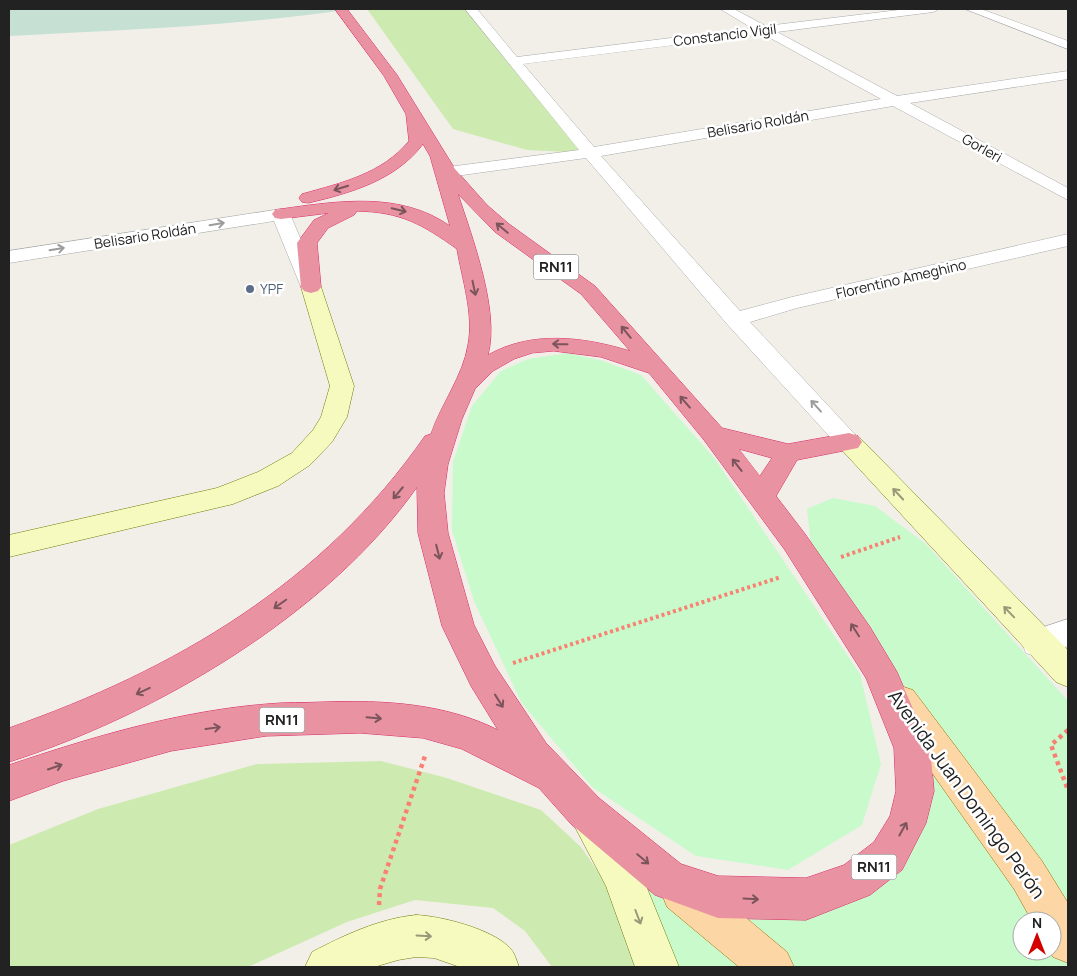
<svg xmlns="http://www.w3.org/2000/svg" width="1077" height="976" viewBox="0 0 1077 976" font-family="Manrope,sans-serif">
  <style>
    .grass { fill: #cdebb0 }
    .wetland { fill: #c6e0d4 }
    .park { fill: #c8facc; fill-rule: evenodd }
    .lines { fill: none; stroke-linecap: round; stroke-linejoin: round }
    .street-casing { stroke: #a9a9a9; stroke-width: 1 }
    .secondary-casing { stroke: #707d05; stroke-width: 1 }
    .primary-casing { stroke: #a06b00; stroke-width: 1 }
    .highway-casing { stroke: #dc2a67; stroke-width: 1 }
    .path-far1 { stroke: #fa8072; stroke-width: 4; stroke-dasharray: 3 3; stroke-linecap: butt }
    .path { stroke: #fa8072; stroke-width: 4.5; stroke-dasharray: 4 4; stroke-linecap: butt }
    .street { fill: #fff; fill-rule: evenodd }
    .secondary { fill: #f7fabf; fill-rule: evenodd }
    .primary { fill: #fcd6a4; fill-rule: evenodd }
    .highway { fill: #e892a2; fill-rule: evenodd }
    .oneway { stroke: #7b545c }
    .oneway2 { stroke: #9c9c9c }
    .oneway3 { stroke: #979978 }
    .service-dot { fill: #5c6f8a; stroke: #fff; stroke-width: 2 }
    .labels { text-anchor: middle; stroke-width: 5; stroke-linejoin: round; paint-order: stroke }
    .far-street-label { font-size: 14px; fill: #222; stroke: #fff }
    .far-service-label { font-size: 14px; fill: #4e5e75; stroke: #fff; text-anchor: start }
    .shield { fill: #fff; stroke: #646464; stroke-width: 1 }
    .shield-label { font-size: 15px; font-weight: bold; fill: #222 }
    .near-street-label { font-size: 19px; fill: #222; stroke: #fff }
  </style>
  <rect width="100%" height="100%" fill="#f2efe9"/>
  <g class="grass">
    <polygon points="367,9 471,9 590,153 527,150 453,129"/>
    <polygon points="381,761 447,778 541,810 581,847 652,951 657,967 552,967 525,931 493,908 415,900 347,922 248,967 9,967 9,845 98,809 257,764"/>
  </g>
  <path class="wetland" d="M 9,9 L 351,9 C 238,26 123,30 9,36 Z"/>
  <g class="park">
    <polygon points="568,353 603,361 641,375 715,459 860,674 881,764 862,825 788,870 696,856 592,787 521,702 474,601 452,530 453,462 472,406 501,371 528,359"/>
    <path d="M 833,498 L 875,506 L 926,544 L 1068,701 L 1068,967 L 663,967 L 625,875 L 861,885 L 918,791 L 811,545 L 807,509 ZM 1022,921 L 1052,921 L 1052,951 L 1022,951 Z"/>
  </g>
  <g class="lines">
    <defs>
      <g id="street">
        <path d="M 465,9 L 477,9 L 517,57 L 752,28 L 720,9 L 734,9 L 766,26 L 907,9 L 939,9 L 933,12 L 777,32 L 897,96 L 1068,71 L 1068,79 L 910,103 L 1068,188 L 1068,200 L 893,106 L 601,156 L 740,311 L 792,297 L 1068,234 L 1068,246 L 797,308 L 750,322 L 862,442 L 858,448 L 849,451 L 840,448 L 727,324 L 586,158 L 448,177 L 442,176 L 440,172 L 442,168 L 448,167 L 579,150 ZM 763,34 L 881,99 L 594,147 L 523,64 Z"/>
        <polygon points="965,9 981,9 1068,41 1068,49"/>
        <polygon points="281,209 287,210 290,214 321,287 318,291 311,293 304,291 301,287 274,221 9,263 9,251"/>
        <polygon points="1068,619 1068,646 1038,657 1026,653 1022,643 1026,633"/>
      </g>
      <g id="secondary">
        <polygon points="311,281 318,283 321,287 354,386 347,417 332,442 310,465 278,486 233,504 9,557 9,535 217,488 258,472 292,453 313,430 321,417 330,386 301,287 304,283"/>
        <polygon points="849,433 858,436 1068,650 1068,687 1056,682 840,448 836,442 840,436"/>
        <polygon points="594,808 608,813 636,861 679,967 635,967 606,886 575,827 580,813"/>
        <path d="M 416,915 C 441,916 493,929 511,949 C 515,954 517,962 519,967 L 460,967 L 434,958 L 416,957 L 398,960 L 374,967 L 305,967 L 312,952 C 345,935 378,919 416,915 Z"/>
      </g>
      <g id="primary">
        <polygon points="901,686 913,690 1042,861 1068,903 1068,963 1053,957 1049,951 1052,951 1052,921 1032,921 1014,889 889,712 884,701 889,690"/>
        <polygon points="682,871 697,877 787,952 794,967 739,967 667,907 661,892 667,877"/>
      </g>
      <path id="highway" d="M 335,9 L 347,9 L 397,75 L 455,169 L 487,205 L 509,224 L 595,286 L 722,428 L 788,444 L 849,433 L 858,436 L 862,442 L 858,448 L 797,460 L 776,496 L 805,534 L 870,627 L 897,672 L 930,748 L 934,791 L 926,823 L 902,870 L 870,895 L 806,920 L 718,918 L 655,895 L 571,824 L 539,788 L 462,749 L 423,738 L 360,733 L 266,736 L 171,751 L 63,781 L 9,801 L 9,765 C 92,737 179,711 267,704 C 286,702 305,703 324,702 C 383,700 444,703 498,730 L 471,686 L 442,626 L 418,533 L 417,487 C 327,615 156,715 9,762 L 9,728 C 175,670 323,583 425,436 L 431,434 C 441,404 463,376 468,345 C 474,314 462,279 457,249 C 422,224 401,212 357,211 L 354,215 L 328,228 L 317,243 L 321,287 L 318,291 L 311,293 L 304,291 L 301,287 L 297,243 L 314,220 L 329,213 L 281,219 L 275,218 L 272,214 L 275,210 L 281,209 C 338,201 400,191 450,226 L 430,156 L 423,144 C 396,180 351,193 308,203 L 302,202 L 299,198 L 302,194 C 341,183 382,174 409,141 L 406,114 L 384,76 ZM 458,194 L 495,232 L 581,294 L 630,351 C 584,337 532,330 488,355 C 500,311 472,237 458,194 ZM 554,351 L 601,357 L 649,373 L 704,440 L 785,550 L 866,678 L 894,748 L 896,791 L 890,816 L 874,842 L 844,865 L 806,878 L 718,876 L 681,864 L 599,798 L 546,743 L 495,666 L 474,625 L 448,533 L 444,493 L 448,464 L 462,419 L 475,389 L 493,371 L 514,359 L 532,353 ZM 739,449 L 772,458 L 760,476 Z"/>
    </defs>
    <use href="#street" class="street-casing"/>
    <use href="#secondary" class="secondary-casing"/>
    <use href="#primary" class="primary-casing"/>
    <use href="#highway" class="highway-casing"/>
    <g class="path-far1">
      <polyline points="841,557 900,537"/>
      <polyline points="513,663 781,577"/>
    </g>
    <g class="path">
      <polyline points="1068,730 1051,745 1068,790"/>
      <polyline points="379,905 380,889 425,756"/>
    </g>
    <use href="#street" class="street"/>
    <use href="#secondary" class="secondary"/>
    <use href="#primary" class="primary"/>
    <use href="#highway" class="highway"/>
  </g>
  <defs><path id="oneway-shaft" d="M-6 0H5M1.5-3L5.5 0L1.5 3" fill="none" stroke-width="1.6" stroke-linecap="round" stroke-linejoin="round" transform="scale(1.25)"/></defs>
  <g class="oneway">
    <use href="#oneway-shaft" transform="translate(341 188) rotate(163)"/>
    <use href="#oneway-shaft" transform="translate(399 210) rotate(13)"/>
    <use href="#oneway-shaft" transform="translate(502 228) rotate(-140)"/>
    <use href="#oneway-shaft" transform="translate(474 288) rotate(78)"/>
    <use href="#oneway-shaft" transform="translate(626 332) rotate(-129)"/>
    <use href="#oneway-shaft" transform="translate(560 344) rotate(-179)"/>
    <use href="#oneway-shaft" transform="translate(685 402) rotate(-131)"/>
    <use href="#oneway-shaft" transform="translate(737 465) rotate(-128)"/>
    <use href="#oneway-shaft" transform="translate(398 493) rotate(130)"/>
    <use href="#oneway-shaft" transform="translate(438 552) rotate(76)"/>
    <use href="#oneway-shaft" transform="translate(280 604) rotate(145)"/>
    <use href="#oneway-shaft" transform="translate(855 630) rotate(-123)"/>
    <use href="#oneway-shaft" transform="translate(143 691) rotate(155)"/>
    <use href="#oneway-shaft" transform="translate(499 701) rotate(58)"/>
    <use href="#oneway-shaft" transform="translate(374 718) rotate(5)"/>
    <use href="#oneway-shaft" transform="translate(213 728) rotate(-8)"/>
    <use href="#oneway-shaft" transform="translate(55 767) rotate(-19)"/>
    <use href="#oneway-shaft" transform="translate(903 829) rotate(-61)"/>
    <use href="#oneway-shaft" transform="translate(643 859) rotate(40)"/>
    <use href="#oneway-shaft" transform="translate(751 899) rotate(3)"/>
  </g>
  <g class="oneway2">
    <use href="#oneway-shaft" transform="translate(217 224) rotate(-9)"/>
    <use href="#oneway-shaft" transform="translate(57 249) rotate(-9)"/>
    <use href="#oneway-shaft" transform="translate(816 406) rotate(-132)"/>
  </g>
  <g class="oneway3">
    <use href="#oneway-shaft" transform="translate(898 494) rotate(-133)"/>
    <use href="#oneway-shaft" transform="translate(1009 612) rotate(-134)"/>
    <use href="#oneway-shaft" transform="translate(638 917) rotate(69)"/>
    <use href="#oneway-shaft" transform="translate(424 936) rotate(3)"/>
  </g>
  <circle class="service-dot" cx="250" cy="289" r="5"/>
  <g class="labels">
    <g class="far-street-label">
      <text transform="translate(725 35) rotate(-7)" y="5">Constancio Vigil</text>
      <text transform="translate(758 124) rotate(-10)" y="5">Belisario Roldán</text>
      <text transform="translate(982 148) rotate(29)" y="5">Gorleri</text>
      <text transform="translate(145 236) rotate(-9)" y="5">Belisario Roldán</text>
      <text transform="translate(901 279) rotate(-13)" y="5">Florentino Ameghino</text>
    </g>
    <g class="far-service-label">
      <text x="260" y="294">YPF</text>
    </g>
    <g class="shield">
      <rect x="533.5" y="254.5" width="45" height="25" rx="4"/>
      <rect x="259.5" y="707.5" width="45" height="25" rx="4"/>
      <rect x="851.5" y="854.5" width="45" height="25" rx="4"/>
    </g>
    <g class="shield-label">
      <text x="556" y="272">RN11</text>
      <text x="282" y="725">RN11</text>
      <text x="874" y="872">RN11</text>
    </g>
    <g class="near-street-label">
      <text transform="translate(967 794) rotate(54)" y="7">Avenida Juan Domingo Perón</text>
    </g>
  </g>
  <rect width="1077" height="976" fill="none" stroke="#222222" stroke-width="20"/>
  <g transform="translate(1037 936)"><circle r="24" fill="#ffffff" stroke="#a7a7a7"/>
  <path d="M0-4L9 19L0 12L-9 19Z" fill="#d40000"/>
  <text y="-8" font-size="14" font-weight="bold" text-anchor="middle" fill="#222222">N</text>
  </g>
</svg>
